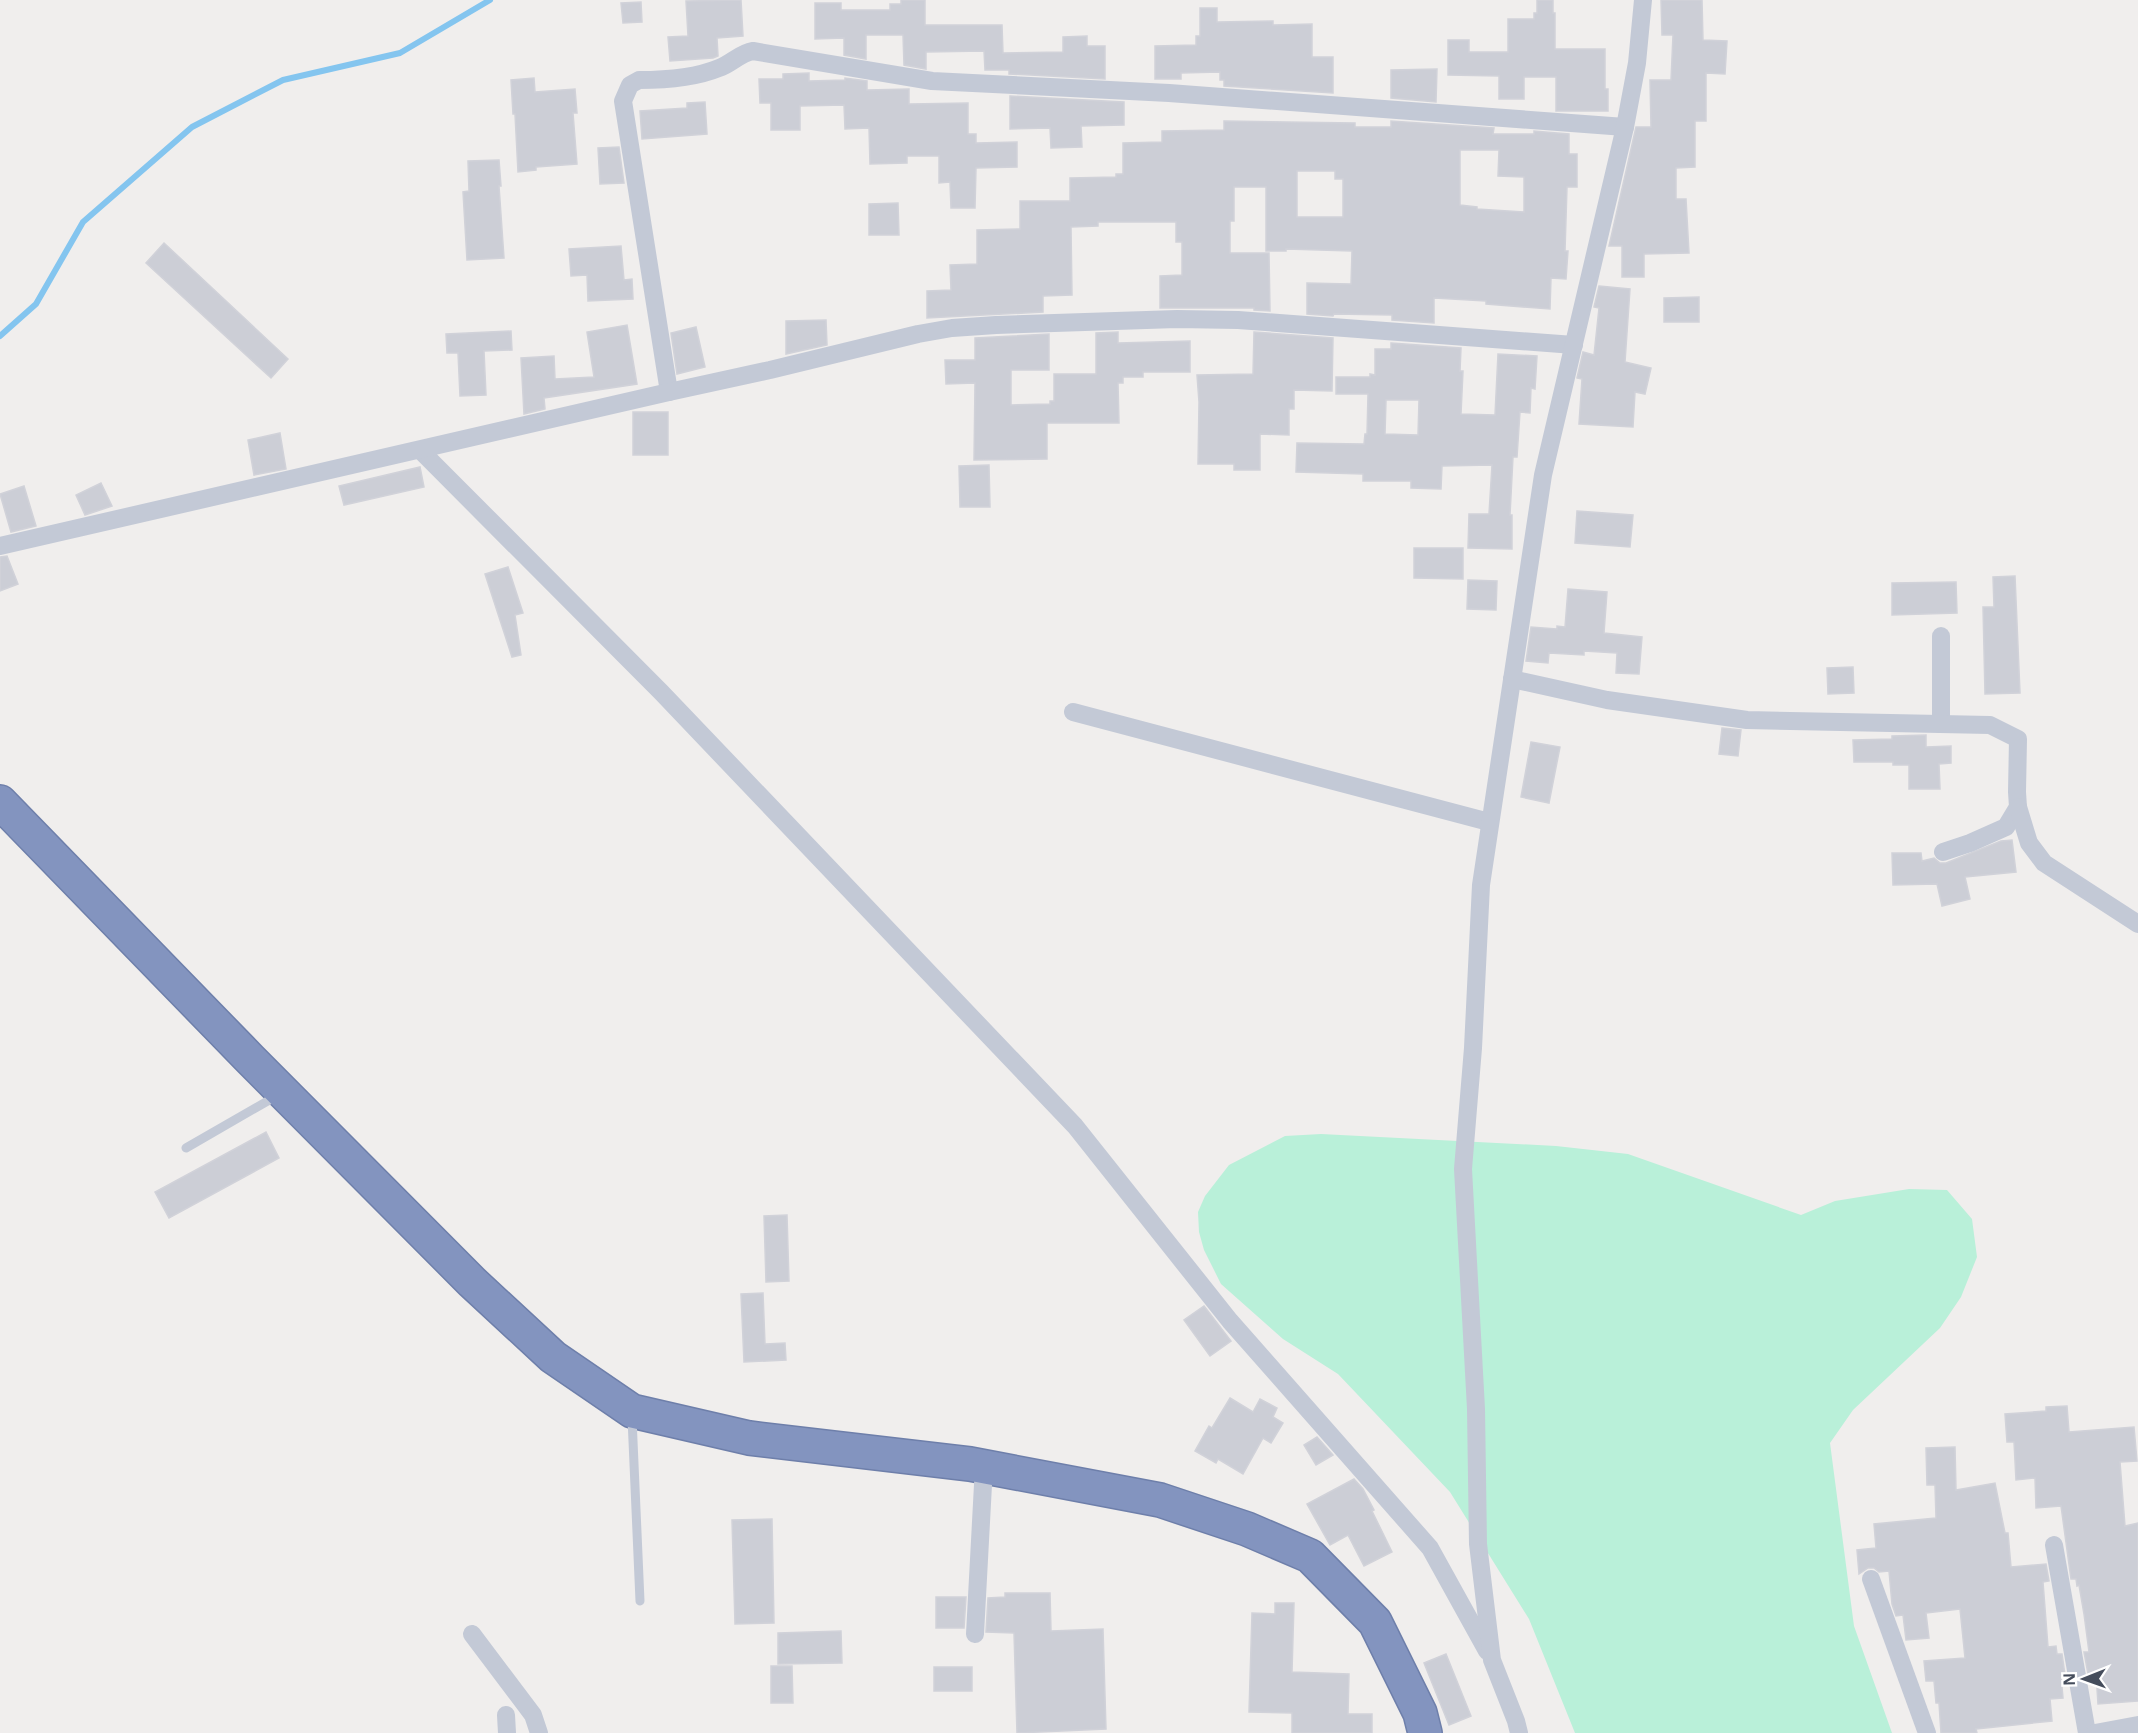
<svg xmlns="http://www.w3.org/2000/svg" width="2138" height="1733" viewBox="0 0 2138 1733" font-family="'Noto Sans',sans-serif">
  <style>
    .green { fill: #b9f0d9 }
    .lines { fill: none; stroke-linecap: round; stroke-linejoin: round }
    .stream { stroke: #84c5ef; stroke-width: 6 }
    .building { fill: #ccced6; stroke: #d1d2d9; stroke-width: 1.5; fill-rule: evenodd }
    .highway-casing { stroke: #6e7faa; stroke-width: 36 }
    .lane { stroke: #c3c9d6; stroke-width: 9 }
    .street { stroke: #c3c9d6; stroke-width: 18 }
    .highway { stroke: #8394bf; stroke-width: 33 }
  </style>
  <rect width="100%" height="100%" fill="#f0eeed"/>
  <polygon class="green" points="1321,1134 1556,1146 1628,1154 1801,1215 1835,1201 1909,1189 1947,1190 1972,1219 1977,1257 1961,1297 1940,1328 1853,1410 1830,1443 1854,1626 1892,1733 1575,1733 1529,1619 1450,1492 1338,1374 1283,1339 1221,1284 1204,1250 1199,1232 1198,1212 1205,1196 1229,1165 1285,1136"/>
  <g class="lines">
    <polyline class="stream" points="0,336 36,304 83,222 192,127 283,80 400,53 490,0"/>
  </g>
  <g class="building">
    <polygon points="741,0 743,36 717,38 718,56 713,58 670,61 668,37 688,36 686,1"/>
    <polygon points="901,0 925,0 925,25 1002,25 1003,53 1063,52 1063,37 1087,36 1087,46 1105,46 1105,79 1009,74 1009,70 985,70 984,51 926,52 926,69 904,65 903,35 866,35 866,59 844,55 844,38 815,39 815,3 841,3 841,10 890,10 890,4 901,4"/>
    <polygon points="1537,0 1553,0 1553,13 1555,13 1555,49 1605,49 1605,89 1608,89 1608,111 1556,111 1556,77 1524,77 1524,99 1499,99 1499,76 1448,75 1448,40 1469,40 1469,52 1508,52 1508,19 1534,19 1534,13 1537,13"/>
    <polygon points="1661,0 1702,0 1703,40 1727,41 1725,74 1706,73 1706,121 1695,121 1695,167 1676,168 1676,199 1686,199 1689,253 1644,254 1644,277 1622,277 1622,246 1609,246 1636,127 1651,127 1650,80 1671,80 1673,35 1662,35"/>
    <polygon points="641,2 642,22 623,23 621,3"/>
    <polygon points="1200,8 1217,8 1217,22 1273,21 1273,25 1312,24 1312,57 1333,57 1333,93 1224,86 1224,80 1220,80 1220,72 1181,73 1181,79 1155,79 1155,46 1196,45 1196,36 1200,36"/>
    <polygon points="1437,69 1436,102 1391,98 1391,70"/>
    <polygon points="809,73 809,81 845,80 845,78 867,81 867,90 909,89 909,104 968,103 968,134 976,134 976,143 1017,142 1017,167 976,168 975,208 951,208 950,182 939,183 939,156 907,156 907,163 870,164 869,128 845,129 844,105 800,106 800,130 771,130 771,103 760,103 759,79 783,79 783,74"/>
    <polygon points="534,78 535,92 575,89 577,113 573,113 577,164 536,167 536,170 518,172 515,114 513,114 511,80"/>
    <polygon points="1010,96 1124,102 1124,125 1081,126 1082,147 1051,148 1050,128 1010,129"/>
    <polygon points="705,102 707,134 642,139 640,111 687,108 687,103"/>
    <path d="M 1224,121 L 1355,123 L 1355,127 L 1391,127 L 1391,121 L 1494,128 L 1493,134 L 1534,134 L 1534,131 L 1569,134 L 1569,154 L 1577,154 L 1577,187 L 1567,187 L 1565,251 L 1568,251 L 1566,279 L 1551,278 L 1550,309 L 1486,304 L 1486,301 L 1434,298 L 1434,323 L 1392,320 L 1392,315 L 1334,314 L 1333,316 L 1307,314 L 1307,283 L 1351,284 L 1352,251 L 1286,249 L 1286,251 L 1266,251 L 1266,187 L 1234,187 L 1234,221 L 1230,221 L 1230,253 L 1269,253 L 1270,311 L 1254,310 L 1254,308 L 1160,308 L 1160,276 L 1182,275 L 1182,242 L 1176,242 L 1176,222 L 1098,222 L 1098,226 L 1071,227 L 1072,295 L 1043,296 L 1043,312 L 927,318 L 927,291 L 951,290 L 950,265 L 977,264 L 977,230 L 1020,229 L 1020,201 L 1070,201 L 1070,178 L 1116,177 L 1116,174 L 1123,174 L 1123,143 L 1162,142 L 1162,131 L 1224,130 ZM 1460,150 L 1499,150 L 1498,176 L 1524,177 L 1524,212 L 1477,209 L 1477,207 L 1460,205 ZM 1297,171 L 1335,171 L 1335,179 L 1343,179 L 1343,217 L 1297,217 Z"/>
    <polygon points="619,147 624,183 600,184 598,148"/>
    <polygon points="499,160 501,186 499,186 504,258 467,260 463,192 469,191 468,161"/>
    <polygon points="898,203 899,235 869,235 869,204"/>
    <polygon points="164,243 288,359 271,378 146,263"/>
    <polygon points="621,246 624,280 632,279 633,299 588,301 587,275 571,276 569,249"/>
    <polygon points="1599,286 1630,289 1625,362 1651,368 1645,394 1635,392 1633,427 1579,424 1582,379 1577,378 1583,352 1594,355 1599,308 1594,307"/>
    <polygon points="1699,297 1699,322 1664,322 1664,298"/>
    <polygon points="826,320 827,345 786,354 786,321"/>
    <polygon points="627,325 637,384 544,398 545,409 524,414 521,358 554,356 555,379 594,377 587,332"/>
    <polygon points="696,327 705,367 677,374 671,333"/>
    <polygon points="511,331 512,350 484,351 486,395 460,396 458,353 447,353 446,334"/>
    <polygon points="1118,332 1118,343 1190,341 1190,372 1143,372 1143,377 1123,377 1123,383 1118,383 1119,423 1047,423 1047,459 974,460 975,383 946,384 945,360 975,360 975,338 1049,334 1049,370 1011,370 1011,405 1050,404 1050,401 1054,401 1054,374 1096,374 1096,333"/>
    <polygon points="1254,332 1333,338 1332,391 1294,390 1294,409 1289,409 1289,435 1260,434 1260,470 1234,470 1234,464 1198,464 1199,402 1197,375 1253,374"/>
    <path d="M 1391,343 L 1461,348 L 1460,371 L 1463,371 L 1461,414 L 1495,415 L 1498,354 L 1537,356 L 1535,389 L 1531,388 L 1530,413 L 1520,412 L 1517,457 L 1513,457 L 1510,515 L 1512,515 L 1512,549 L 1468,548 L 1469,514 L 1489,514 L 1492,465 L 1442,466 L 1441,489 L 1411,488 L 1411,481 L 1363,481 L 1363,474 L 1296,472 L 1297,443 L 1364,444 L 1365,434 L 1367,434 L 1368,394 L 1336,394 L 1336,377 L 1370,377 L 1370,374 L 1375,375 L 1375,349 L 1391,349 ZM 1386,400 L 1419,400 L 1418,435 L 1385,434 Z"/>
    <rect x="633" y="412" width="35" height="43"/>
    <polygon points="280,433 286,469 254,475 248,440"/>
    <polygon points="989,465 990,507 960,507 959,466"/>
    <polygon points="420,467 424,487 344,505 339,486"/>
    <polygon points="101,483 112,506 85,515 76,495"/>
    <polygon points="24,486 36,526 11,532 0,494"/>
    <polygon points="1577,511 1633,515 1630,547 1575,543"/>
    <polygon points="1414,548 1463,548 1463,579 1414,578"/>
    <polygon points="7,556 18,584 0,591 0,557"/>
    <polygon points="508,567 523,613 515,615 521,655 512,657 485,574"/>
    <polygon points="2015,576 2020,693 1985,694 1983,607 1994,607 1993,577"/>
    <polygon points="1468,580 1497,581 1496,610 1467,609"/>
    <polygon points="1956,582 1957,613 1892,615 1892,583"/>
    <polygon points="1568,589 1607,592 1604,633 1642,637 1639,674 1616,673 1617,653 1584,651 1584,655 1549,653 1548,663 1526,661 1531,627 1557,629 1557,626 1565,627"/>
    <polygon points="1853,667 1854,693 1828,694 1827,668"/>
    <polygon points="1722,728 1741,730 1738,756 1719,754"/>
    <polygon points="1926,735 1926,747 1951,746 1951,763 1939,764 1940,789 1909,789 1909,765 1893,765 1893,762 1854,762 1853,740 1892,739 1892,736"/>
    <polygon points="1531,742 1560,747 1549,803 1521,797"/>
    <polygon points="2012,840 2016,872 1965,877 1970,899 1942,906 1937,884 1893,885 1892,853 1921,853 1922,861 1934,858 1940,863 1946,863 2001,841"/>
    <polygon points="266,1132 279,1158 169,1218 155,1192"/>
    <polygon points="787,1215 789,1281 766,1282 764,1216"/>
    <polygon points="763,1293 765,1344 785,1343 786,1360 744,1362 741,1294"/>
    <polygon points="1204,1306 1231,1341 1210,1356 1184,1320"/>
    <polygon points="1230,1398 1253,1412 1260,1399 1277,1408 1273,1417 1283,1423 1271,1443 1263,1438 1243,1474 1218,1459 1216,1463 1195,1451 1209,1426 1212,1428"/>
    <polygon points="2067,1406 2069,1432 2134,1427 2137,1461 2120,1462 2125,1526 2138,1523 2138,1701 2098,1704 2096,1673 2088,1674 2084,1652 2089,1652 2084,1614 2079,1585 2077,1586 2076,1579 2071,1579 2061,1506 2036,1508 2035,1478 2016,1480 2014,1442 2007,1442 2005,1414 2046,1411 2046,1407"/>
    <polygon points="1317,1437 1333,1455 1316,1465 1304,1445"/>
    <polygon points="1955,1447 1956,1490 1995,1483 2005,1533 2008,1533 2011,1567 2046,1564 2049,1581 2043,1582 2048,1647 2056,1646 2057,1654 2062,1654 2065,1675 2061,1676 2063,1698 2050,1699 2052,1721 1976,1729 1977,1733 1941,1733 1939,1703 1936,1703 1934,1681 1926,1681 1924,1661 1965,1658 1960,1609 1926,1613 1929,1638 1906,1640 1903,1615 1896,1616 1892,1604 1889,1571 1879,1572 1874,1568 1868,1568 1859,1574 1857,1550 1876,1548 1874,1524 1936,1518 1935,1485 1927,1485 1926,1448"/>
    <polygon points="1354,1479 1363,1489 1374,1510 1372,1511 1392,1552 1364,1566 1348,1535 1330,1545 1307,1504"/>
    <polygon points="772,1519 774,1623 735,1624 732,1520"/>
    <polygon points="1005,1593 1050,1593 1051,1631 1103,1629 1106,1729 1017,1733 1014,1633 986,1632 988,1598 1005,1597"/>
    <polygon points="936,1597 966,1597 964,1628 936,1628"/>
    <polygon points="1275,1603 1294,1603 1292,1672 1349,1674 1348,1714 1372,1714 1372,1733 1292,1733 1292,1713 1249,1712 1252,1613 1275,1614"/>
    <polygon points="841,1631 842,1663 778,1664 778,1633"/>
    <polygon points="1446,1654 1471,1716 1449,1725 1424,1663"/>
    <polygon points="771,1666 792,1666 793,1703 771,1703"/>
    <rect x="934" y="1667" width="38" height="24"/>
  </g>
  <g class="lines">
    <defs>
      <polyline id="highway" points="0,802 250,1059 472,1282 553,1357 632,1411 749,1438 970,1464 1160,1500 1247,1529 1310,1556 1375,1622 1420,1713 1425,1733"/>
    </defs>
    <use href="#highway" class="highway-casing"/>
    <g class="lane">
      <polyline points="186,1148 278,1095"/>
      <polyline points="632,1418 640,1601"/>
    </g>
    <g class="street">
      <path d="M 669,392 L 623,101 L 630,85 L 639,80 C 665,80 695,78 719,68 C 731,64 740,53 753,51 L 932,81 L 1169,93 L 1625,127"/>
      <polyline points="420,450 661,692 1075,1126 1230,1321 1430,1548 1487,1651"/>
      <polyline points="0,546 669,392 770,370 918,334 952,328 996,325 1177,319 1238,320 1574,345"/>
      <polyline points="1941,636 1941,724"/>
      <polyline points="1512,679 1607,700 1747,720 1990,725 2018,739 2017,792 2018,807 2006,827 1970,843 1943,852"/>
      <polyline points="1073,712 1489,822"/>
      <polyline points="2018,807 2029,843 2044,863 2138,924"/>
      <polyline points="2054,1545 2087,1733"/>
      <polyline points="1871,1579 1927,1733"/>
      <polyline points="472,1634 533,1715 539,1733"/>
      <polyline points="975,1634 984,1466"/>
      <polyline points="506,1715 507,1733"/>
      <polyline points="1519,1733 1516,1721 1492,1660 1478,1544 1476,1409 1463,1169 1473,1048 1481,885 1543,475 1625,127 1637,63 1643,0"/>
      <polyline points="2095,1733 2138,1725"/>
    </g>
    <use href="#highway" class="highway"/>
  </g>
  <g transform="translate(2084 1679) rotate(269)" stroke="#ffffff" stroke-width="4.5" paint-order="stroke">
  <path d="M0-4.5L10 22L0 15L-10 22Z" fill="#454d5c"/>
  <text y="-9" font-size="16" font-weight="bold" text-anchor="middle" fill="#454d5c">N</text>
  </g>
</svg>
